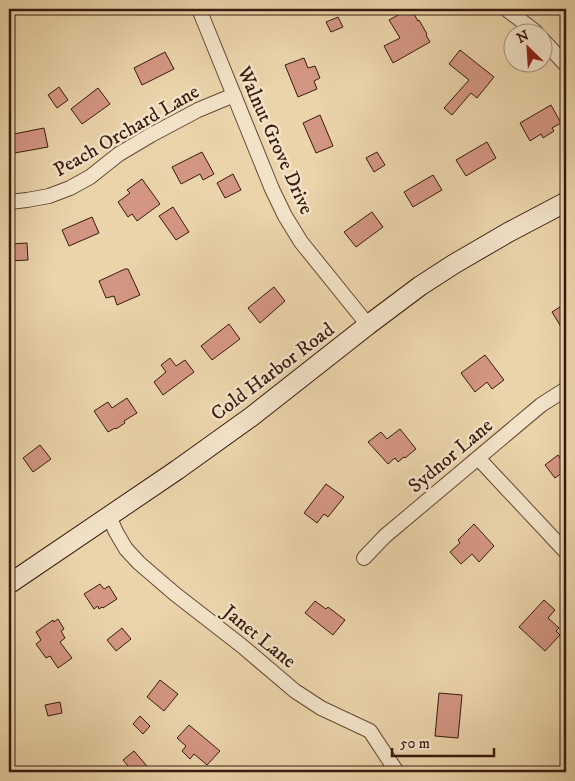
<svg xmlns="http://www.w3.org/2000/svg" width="575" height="781" viewBox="0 0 575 781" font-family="'IM FELL DW Pica',serif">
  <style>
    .building { fill: #d39682; stroke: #381a0e }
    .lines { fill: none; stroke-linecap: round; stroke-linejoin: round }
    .street-casing { stroke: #654835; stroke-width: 16 }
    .secondary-casing { stroke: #381a0e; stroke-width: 21 }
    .street { stroke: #f2e3c8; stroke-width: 14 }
    .secondary { stroke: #f2e3c8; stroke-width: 19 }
    .labels { text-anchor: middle; stroke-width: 5; stroke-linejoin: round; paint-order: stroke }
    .street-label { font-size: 20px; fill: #381a0e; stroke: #f2e3c8 }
  </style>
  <rect width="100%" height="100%" fill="#ebd4aa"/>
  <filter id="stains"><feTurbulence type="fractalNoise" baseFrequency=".004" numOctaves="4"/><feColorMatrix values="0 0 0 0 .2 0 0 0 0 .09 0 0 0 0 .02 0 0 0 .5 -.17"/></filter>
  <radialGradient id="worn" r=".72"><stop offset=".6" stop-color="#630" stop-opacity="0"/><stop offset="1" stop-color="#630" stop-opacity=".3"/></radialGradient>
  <g class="building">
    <polygon points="409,9 411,9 418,21 419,20 427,34 426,35 430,42 393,63 384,46 400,38 389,20"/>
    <polygon points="338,17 343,27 331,32 326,22"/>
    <polygon points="460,50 494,77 477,98 471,93 452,115 444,108 469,80 449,64"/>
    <polygon points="165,52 174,69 142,85 134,68"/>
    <polygon points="304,58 308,68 315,66 320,78 314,81 317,89 298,97 285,65"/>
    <polygon points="59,87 68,100 57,108 48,95"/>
    <polygon points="98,88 110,104 82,124 71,109"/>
    <polygon points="551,105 561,123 552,128 554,131 543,138 541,134 530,141 520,123"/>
    <polygon points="320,115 333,146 316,153 303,123"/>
    <polygon points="44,128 48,147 9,154 9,135"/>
    <polygon points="487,142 496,158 466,176 456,160"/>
    <polygon points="202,152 214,174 203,180 200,174 181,184 172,167"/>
    <polygon points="377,152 385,165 374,172 366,158"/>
    <polygon points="233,174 241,190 225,198 217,183"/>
    <polygon points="433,175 442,190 413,207 404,192"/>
    <polygon points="142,179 160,204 137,221 132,214 128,217 118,202 130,193 127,190"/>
    <polygon points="173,207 189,232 176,240 159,216"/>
    <polygon points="372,212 383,227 356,247 344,232"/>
    <polygon points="92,217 99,233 69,246 62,230"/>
    <polygon points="27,243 28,260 9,261 9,244"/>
    <polygon points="125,269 128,269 140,295 117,305 114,296 106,298 99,281"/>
    <polygon points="274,287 285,301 260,323 248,308"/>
    <polygon points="566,303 566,335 552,312"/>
    <polygon points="229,324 240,339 212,360 201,346"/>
    <polygon points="485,355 504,380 492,389 487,382 475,392 461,373"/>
    <polygon points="170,358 176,366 185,360 194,372 163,395 154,382 166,372 161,365"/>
    <polygon points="127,398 137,413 124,421 125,423 116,429 115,428 108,432 94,411 108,402 112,408"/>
    <polygon points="400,429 416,449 405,458 404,457 398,462 395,458 388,464 368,442 381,432 387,439"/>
    <polygon points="40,445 51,459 33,472 23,458"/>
    <polygon points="558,455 562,461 566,457 566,470 555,478 545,465"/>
    <polygon points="326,484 344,497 328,517 324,514 317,523 304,513"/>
    <polygon points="474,524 494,546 479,562 472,554 461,564 450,552 460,543 458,540"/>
    <polygon points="100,584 104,589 109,586 117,599 103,608 102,607 99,609 98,606 94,609 84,594"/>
    <polygon points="544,600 555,610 548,618 559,628 556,631 560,635 545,651 519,627"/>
    <polygon points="315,601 326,609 328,607 345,620 333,635 305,613"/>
    <polygon points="58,619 64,629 61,631 65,638 60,642 72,658 58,668 50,656 46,658 36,644 41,640 36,632 53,620 54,622"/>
    <polygon points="122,628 131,639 116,651 107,640"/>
    <polygon points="160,680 178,694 164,711 147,697"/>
    <polygon points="439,693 462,695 458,738 435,736"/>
    <polygon points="60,702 62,713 48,716 45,705"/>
    <polygon points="140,716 150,726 143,734 133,724"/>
    <polygon points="189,725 220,751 207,765 194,754 190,759 182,751 186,746 177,738"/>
    <polygon points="134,751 152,772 133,772 123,760"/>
  </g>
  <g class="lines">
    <defs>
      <g id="street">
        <polyline points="199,9 272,189 285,216 301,242 368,325"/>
        <polyline points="506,9 536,32"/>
        <polyline points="542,39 566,65"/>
        <polyline points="9,202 27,200 49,196 70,188 90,177 119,154 151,135 198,110 234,95"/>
        <polyline points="478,458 566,552"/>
        <polyline points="109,516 116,532 126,549 139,563 175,594 242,646 295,691 321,708 370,731 397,772"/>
        <polyline points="364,558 385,536 541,405 566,389"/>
      </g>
      <polyline id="secondary" points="9,584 177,470 251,417 368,325 420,286 454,264 509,232 566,202"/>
    </defs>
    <use href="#street" class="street-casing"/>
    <use href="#secondary" class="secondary-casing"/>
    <use href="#street" class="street"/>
    <use href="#secondary" class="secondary"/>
  </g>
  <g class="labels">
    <g class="street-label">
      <text transform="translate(126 130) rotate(-30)" y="7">Peach Orchard Lane</text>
      <text transform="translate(276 140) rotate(66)" y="7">Walnut Grove Drive</text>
      <text transform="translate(272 371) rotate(-37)" y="7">Cold Harbor Road</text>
      <text transform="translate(450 455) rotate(-40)" y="7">Sydnor Lane</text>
      <text transform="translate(260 636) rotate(39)" y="7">Janet Lane</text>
    </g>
  </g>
  <rect width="575" height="781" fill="none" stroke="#ebd4aa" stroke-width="30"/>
  <rect x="10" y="10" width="555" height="761" fill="none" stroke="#381a0e" stroke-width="2.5"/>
  <rect x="15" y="15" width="545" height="751" fill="none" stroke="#381a0e"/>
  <g transform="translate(528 48) rotate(335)"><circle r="24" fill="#f2e3c8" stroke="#a8937e"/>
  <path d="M0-4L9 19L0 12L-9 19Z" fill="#8f2418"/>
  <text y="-8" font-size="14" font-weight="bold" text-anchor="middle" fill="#381a0e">N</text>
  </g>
  <path d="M392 748v8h102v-8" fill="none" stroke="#381a0e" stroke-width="2.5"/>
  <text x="400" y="748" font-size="15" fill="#381a0e" stroke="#f2e3c8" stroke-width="4" paint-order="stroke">50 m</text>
  <rect width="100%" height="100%" filter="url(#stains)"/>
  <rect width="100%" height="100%" fill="url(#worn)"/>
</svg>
